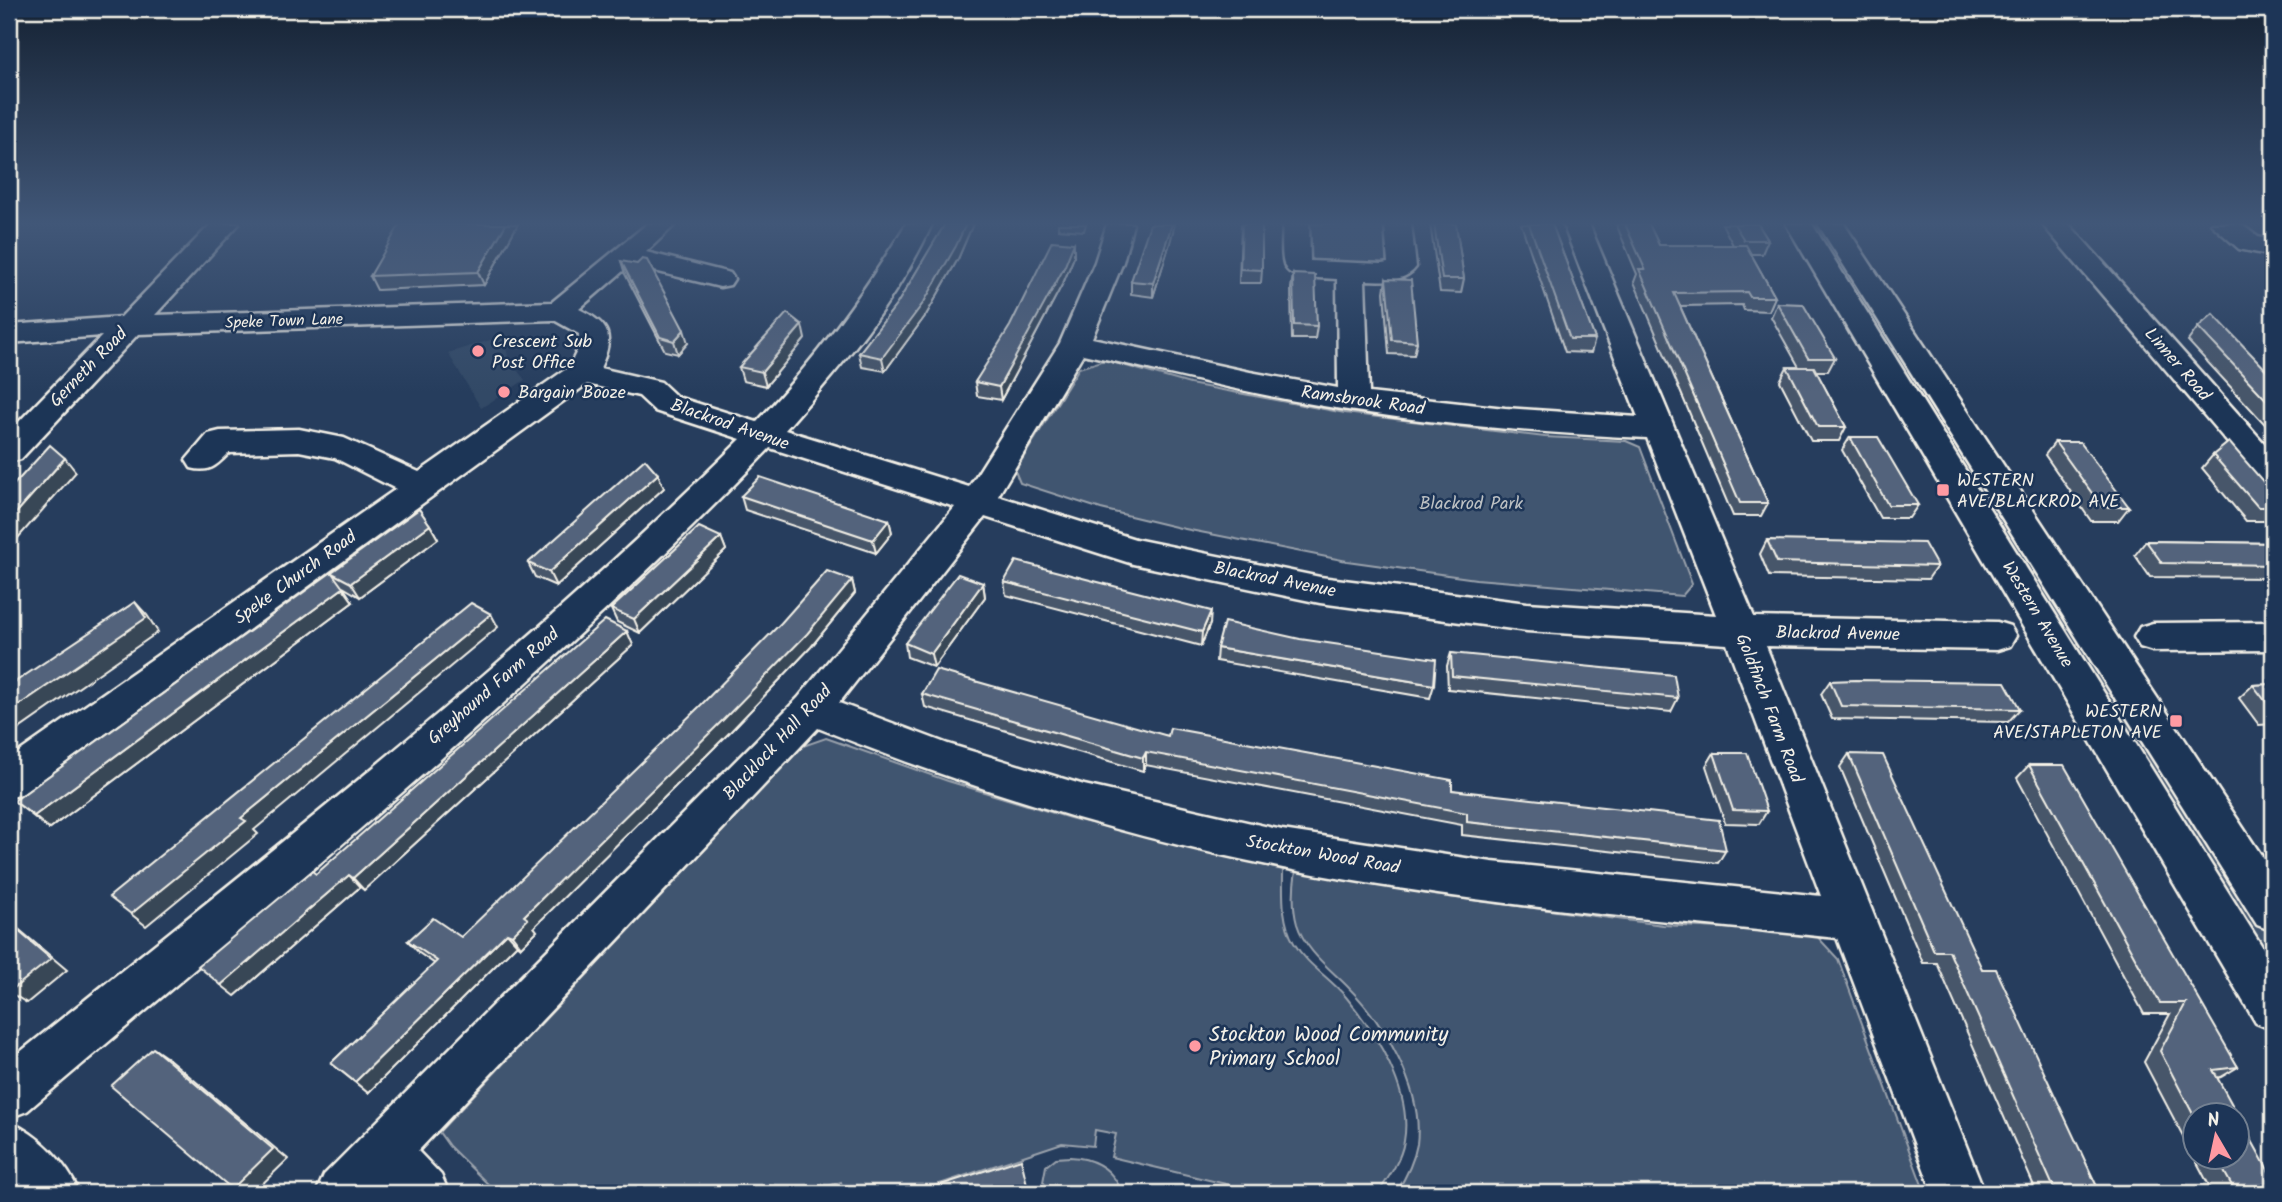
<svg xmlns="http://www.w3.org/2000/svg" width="2282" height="1202" viewBox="0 0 2282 1202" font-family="Kalam,sans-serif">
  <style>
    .built { fill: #334966 }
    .green { fill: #40546f; stroke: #9aa2ac; stroke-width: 2 }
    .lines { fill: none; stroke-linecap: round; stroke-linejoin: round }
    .minor-casing { stroke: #f4f1e8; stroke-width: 5 }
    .minor { fill: #1d3557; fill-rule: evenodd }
    .wall { fill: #47566a; stroke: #f4f1e8; stroke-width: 2; fill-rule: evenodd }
    .shaded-wall { fill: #394656; stroke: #f4f1e8; stroke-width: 2 }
    .building { fill: #52647b; stroke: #f4f1e8; stroke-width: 2 }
    .poi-dot { fill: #ff9aa2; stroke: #1d3557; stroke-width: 2.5 }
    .labels { text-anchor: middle; stroke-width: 5; stroke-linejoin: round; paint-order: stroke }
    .far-street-label { font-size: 16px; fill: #f4f1e8; stroke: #1d3557 }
    .poi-label { font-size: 18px; fill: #f4f1e8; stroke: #1d3557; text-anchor: start }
    .street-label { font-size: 18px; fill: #f4f1e8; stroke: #1d3557 }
    .park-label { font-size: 18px; fill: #bec2c4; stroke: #1d3557 }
    .near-poi-label { font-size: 21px; fill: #f4f1e8; stroke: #1d3557; text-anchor: start }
  </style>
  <rect width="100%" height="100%" fill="#263d5d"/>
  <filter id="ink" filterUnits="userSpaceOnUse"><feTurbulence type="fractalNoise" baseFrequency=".0143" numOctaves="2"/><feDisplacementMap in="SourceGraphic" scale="14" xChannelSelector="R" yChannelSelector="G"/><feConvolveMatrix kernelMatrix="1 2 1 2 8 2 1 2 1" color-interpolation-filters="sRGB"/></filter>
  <g filter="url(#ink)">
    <polygon class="built" points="503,336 509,360 525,380 481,408 448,353"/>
    <g class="green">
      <polygon points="1304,224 1389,224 1393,259 1389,265 1311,264 1305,256"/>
      <polygon points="1812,224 1822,224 2076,628 2058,629"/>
      <polygon points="1105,360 1190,384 1345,413 1545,437 1626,441 1640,447 1692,584 1682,596 1476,579 1347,561 1180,528 1101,509 1020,483 1015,471 1079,368"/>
      <polygon points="2069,644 2086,644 2273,942 2273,976"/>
      <path d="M 826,738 L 948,781 L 1070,818 L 1283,870 C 1283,894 1281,921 1294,943 C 1307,965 1330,978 1346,997 C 1376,1033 1413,1092 1404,1141 C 1401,1160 1389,1177 1378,1193 L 1264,1193 L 1111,1157 L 1116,1134 L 1095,1130 L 1093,1146 L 1062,1143 L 913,1193 L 844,1193 L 841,1182 L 807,1193 L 497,1193 L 449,1146 L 439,1132 L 803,746 Z"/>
      <path d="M 1296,870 L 1434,895 L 1663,925 L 1814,933 L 1838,959 L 1925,1193 L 1396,1193 C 1405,1179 1414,1161 1417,1144 C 1424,1089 1384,1023 1347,986 C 1328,967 1305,950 1297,924 C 1292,906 1293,888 1296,870 Z"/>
      <path d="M 1070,1157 C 1091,1158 1108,1166 1118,1184 L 1110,1193 L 1052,1193 L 1043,1182 L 1046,1166 L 1056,1158 Z"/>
    </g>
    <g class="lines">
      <defs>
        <g id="minor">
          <path d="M 211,224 L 239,224 L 155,315 L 552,302 L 647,224 L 676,224 L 646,252 L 730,273 L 734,279 L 730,285 L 720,287 L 630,265 L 579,309 C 610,324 615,336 600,368 L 661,382 L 677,397 L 757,422 C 816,358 861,298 906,224 L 932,224 C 898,300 840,368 785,430 L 969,487 L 1060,343 L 1095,262 L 1107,224 L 1133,224 L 1123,262 L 1092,338 L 1250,372 L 1338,388 L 1337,279 C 1283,276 1280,280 1283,224 L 1309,224 L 1310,261 L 1382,264 L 1388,263 L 1385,224 L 1411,224 L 1416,267 C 1406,282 1382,281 1365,280 L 1369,393 L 1505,408 L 1638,417 L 1563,224 L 1589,224 L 1754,617 L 1997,622 L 2010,626 L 2016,636 L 2010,646 L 1997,650 L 1766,646 L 1985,1193 L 1933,1193 L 1837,938 C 1652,919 1466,904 1283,868 C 1123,837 969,788 818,728 L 418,1151 L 441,1175 L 449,1193 L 387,1193 L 382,1189 L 378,1193 L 316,1193 L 324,1175 L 798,698 L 955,507 L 770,448 C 540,687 279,896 27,1111 L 9,1118 L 9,1061 C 257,861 515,664 741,439 L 655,411 L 639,396 L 587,384 L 24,793 L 9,798 L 9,759 L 396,489 L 335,458 L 299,451 L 229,453 C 216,466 210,473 191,468 L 186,460 L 208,434 L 220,431 L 299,429 L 344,438 L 419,472 L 569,367 L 578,349 L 579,334 L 554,320 L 138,334 L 21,459 L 9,462 L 9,432 L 102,336 L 9,343 L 9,325 L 121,317 ZM 1083,354 C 1163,372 1242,392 1323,406 C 1430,424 1538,433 1647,438 L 1716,615 L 1527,603 L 1320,577 L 1135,539 L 998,496 ZM 985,517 L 1133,564 L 1320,603 L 1527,631 L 1727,644 L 1821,896 L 1492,862 L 1282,830 L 1084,785 L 948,744 L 839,703 Z"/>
          <polygon points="1786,224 1812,224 2273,964 2273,1030 2256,1023"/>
          <polygon points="1818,224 1844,224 2273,873 2273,931 2257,925"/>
          <polygon points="2042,224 2069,224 2273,453 2273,485 2261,482"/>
          <polygon points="2211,224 2241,224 2258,237 2273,240 2273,256 2239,249"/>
          <polygon points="2273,622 2273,650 2153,651 2140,647 2134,637 2140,627 2153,623"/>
          <path d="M 9,1122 C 38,1133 68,1164 79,1193 L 17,1193 L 9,1184 Z"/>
        </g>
      </defs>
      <use href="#minor" class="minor-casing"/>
      <use href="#minor" class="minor"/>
    </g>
    <g class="wall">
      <polygon points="518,224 484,285 377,290 370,276"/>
      <polygon points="945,224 973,224 958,259 926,315 885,371 862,367 859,353 897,304"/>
      <polygon points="1058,224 1086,224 1084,231 1058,229"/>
      <polygon points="1241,224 1262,270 1261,283 1239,283"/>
      <polygon points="1430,224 1456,224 1464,279 1461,293 1440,292"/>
      <polygon points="1521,224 1552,224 1595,339 1591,353 1565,352"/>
      <polygon points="1616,224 1649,224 1659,245 1733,245 1722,224 1758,224 1768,240 1762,254 1751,254 1775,297 1769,311 1744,310 1742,305 1680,306 1768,503 1761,516 1733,516 1634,282 1637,274"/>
      <polygon points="1074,243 1074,257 1064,281 1001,400 977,396 975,382"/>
      <polygon points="1170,243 1153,297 1131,294 1131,281"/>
      <polygon points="621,261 688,343 678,354 665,351 625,274"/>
      <polygon points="1293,274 1317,326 1315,339 1292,339 1291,288"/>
      <polygon points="1386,279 1417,342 1414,355 1389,354 1384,292"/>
      <polygon points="1777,303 1835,358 1828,371 1816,371 1846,427 1839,441 1811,441 1780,381 1787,367 1799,367 1771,317"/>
      <polygon points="2198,327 2273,377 2273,433 2188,341"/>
      <polygon points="805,339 766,386 743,381 739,367"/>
      <polygon points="1850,437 1918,505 1909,518 1880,518 1842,450"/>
      <polygon points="2055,442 2129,507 2118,521 2091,521 2045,455"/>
      <polygon points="2213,455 2273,493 2273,521 2246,521 2202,468"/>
      <polygon points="664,488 556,586 535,577 528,563"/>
      <polygon points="741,496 889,520 892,533 876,553 745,510"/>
      <polygon points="419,509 430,525 438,539 360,597 343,587 353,602 49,829 14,801"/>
      <polygon points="721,537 726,550 640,633 617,622 611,609"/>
      <polygon points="1767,540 1937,566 1928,579 1769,576 1760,554"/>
      <polygon points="2146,541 2273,543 2273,578 2150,577 2135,555"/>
      <polygon points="852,580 855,593 811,647 730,732 534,927 537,931 521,947 517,944 368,1093 331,1063 435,964 419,953 408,941 461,937"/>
      <polygon points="1004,582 1210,624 1201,646 1006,595"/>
      <polygon points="983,583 985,597 934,667 907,657 905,643"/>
      <polygon points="633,645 364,890 360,887 235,996 316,874"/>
      <polygon points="1217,648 1434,685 1430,698 1216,661"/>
      <polygon points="1451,653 1678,698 1671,712 1448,689 1447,666"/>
      <polygon points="1830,681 2020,709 2008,722 1832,719 1821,694"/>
      <polygon points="2273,684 2273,724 2259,725 2239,698 2253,685"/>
      <polygon points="922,694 1168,736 1452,790 1726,850 1718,863 1462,835 1462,825 1146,765 1143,771 925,707"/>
      <polygon points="1714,753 1767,811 1759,824 1725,823 1706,766"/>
      <polygon points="1849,754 1982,969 2100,1193 2037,1193 1937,963 1923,963 1840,767"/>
      <path d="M 2029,765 L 2238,1067 L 2221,1077 L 2217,1078 L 2273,1193 L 2213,1193 L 2144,1062 L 2170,1014 L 2144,1014 L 2017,778 ZM 2194,1115 L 2236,1157 L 2194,1157 Z"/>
    </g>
    <g class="shaded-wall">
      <polygon points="506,224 518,224 484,285 478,272"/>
      <polygon points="966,224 973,224 958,259 926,315 885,371 882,358"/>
      <polygon points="1172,224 1175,224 1170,243 1153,297 1153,283"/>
      <polygon points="1074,243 1074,257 1064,281 1001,400 999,387"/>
      <polygon points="802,325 805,339 766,386 762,372"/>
      <polygon points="684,330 688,343 678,354 674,341"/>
      <polygon points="65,458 76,472 9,548 9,521"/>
      <polygon points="658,474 664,488 556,586 549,572"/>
      <polygon points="889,520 892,533 876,553 873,540"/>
      <polygon points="430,525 438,539 360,597 351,583"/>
      <polygon points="721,537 726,550 640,633 634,619"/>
      <polygon points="852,580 855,593 811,647 730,732 534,927 537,931 521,947 512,935 524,916"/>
      <polygon points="983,583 985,597 934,667 931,654"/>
      <polygon points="343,588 353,602 49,829 34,816"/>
      <polygon points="135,602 147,615 158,632 9,736 9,712"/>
      <polygon points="1211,611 1210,624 1201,646 1202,632"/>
      <polygon points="491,614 498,627 254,830 258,834 146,926 131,914 241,818"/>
      <polygon points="627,631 633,645 364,890 353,878"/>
      <polygon points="1146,752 1146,765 1143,771 1143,758"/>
      <polygon points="349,875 360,887 235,996 221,985"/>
      <polygon points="9,921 67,970 27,1003 9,992"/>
      <polygon points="507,933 517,944 368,1093 355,1082"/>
      <polygon points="153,1048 169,1059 288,1159 253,1193 239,1193 232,1189"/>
    </g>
    <g class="building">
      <polygon points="400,224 506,224 478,272 370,276"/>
      <polygon points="945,224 966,224 956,246 924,302 882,358 859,353 897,304"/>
      <polygon points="1150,224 1172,224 1153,283 1131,281"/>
      <polygon points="1242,224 1262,224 1262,270 1240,269"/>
      <polygon points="1434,224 1456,224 1464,279 1442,279"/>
      <polygon points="1529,224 1552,224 1595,339 1570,339"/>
      <polygon points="1625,224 1649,224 1659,245 1746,245 1775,297 1750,297 1747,292 1674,293 1768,503 1740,503 1639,269 1645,269"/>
      <polygon points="1734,224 1758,224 1768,240 1744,240"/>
      <polygon points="1052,241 1074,243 1064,268 999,387 975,382 1010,326"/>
      <polygon points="642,259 647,260 684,330 674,341 660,337 621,261 637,264"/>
      <polygon points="1293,274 1315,275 1317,326 1294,325"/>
      <polygon points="1386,279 1411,280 1417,342 1392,340"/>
      <polygon points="1777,303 1803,304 1835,358 1808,358"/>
      <polygon points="787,313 802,325 762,372 739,367"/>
      <polygon points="2213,314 2273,377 2273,407 2198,327"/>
      <polygon points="1787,367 1814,367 1846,427 1818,427"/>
      <polygon points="1850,437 1878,437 1918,505 1888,505"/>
      <polygon points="2055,442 2080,442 2129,507 2102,507"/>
      <polygon points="2229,442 2273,493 2273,507 2258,507 2213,455"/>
      <polygon points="50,445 65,458 9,521 9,490"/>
      <polygon points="645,459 658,474 549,572 528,563"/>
      <polygon points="760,477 889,520 873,540 741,496"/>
      <polygon points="419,509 430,525 351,583 332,573 343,588 34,816 14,801"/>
      <polygon points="699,527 721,537 634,619 611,609"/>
      <polygon points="1767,540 1924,543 1937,566 1777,562"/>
      <polygon points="2146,541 2273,543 2273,565 2162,563"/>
      <polygon points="1016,561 1211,611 1202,632 1004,582"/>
      <polygon points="827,571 852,580 807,634 724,719 524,916 528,919 512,935 507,933 355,1082 331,1063 437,961 408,941 433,918 461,937 699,707 781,623"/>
      <polygon points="958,574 983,583 931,654 905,643"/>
      <polygon points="135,602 146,618 9,712 9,686"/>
      <polygon points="471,603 491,614 241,818 246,821 131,914 109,897"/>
      <polygon points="605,620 627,631 353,878 349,875 221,985 198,966 312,871 316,874"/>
      <polygon points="1224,622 1300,639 1436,659 1434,685 1217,648"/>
      <polygon points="1451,653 1674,675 1678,698 1452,676"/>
      <polygon points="936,670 1168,736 1170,728 1452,780 1452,790 1719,820 1726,850 1467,822 1467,813 1146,752 1143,758 922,694"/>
      <polygon points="1855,680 2005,682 2020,709 1841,706 1830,681"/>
      <polygon points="2273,684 2273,711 2253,685"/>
      <polygon points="1714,753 1747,753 1767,811 1733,810"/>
      <polygon points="1849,754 1883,755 1982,969 1996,969 2100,1193 2056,1193 1949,951 1934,951"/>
      <polygon points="2029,765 2064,765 2238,1067 2213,1070 2273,1179 2273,1193 2236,1193 2216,1157 2236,1157 2236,1115 2194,1115 2194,1116 2160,1051 2186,1003 2160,1003"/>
      <polygon points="9,923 51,959 9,992"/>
      <polygon points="153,1048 273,1149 232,1189 111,1086"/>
      <polygon points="1021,1159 1029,1193 916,1193"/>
    </g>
  </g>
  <linearGradient id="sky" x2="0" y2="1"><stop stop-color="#152233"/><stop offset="0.57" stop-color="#415778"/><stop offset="1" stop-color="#415778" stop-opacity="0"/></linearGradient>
  <rect width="2282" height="392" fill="url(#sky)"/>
  <g class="poi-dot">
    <circle cx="478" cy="351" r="7"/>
    <circle cx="504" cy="392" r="7"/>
    <rect x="1936" y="483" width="14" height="14" rx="3.5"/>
    <rect x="2169" y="714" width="14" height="14" rx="3.5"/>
    <circle cx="1195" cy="1046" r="7"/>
  </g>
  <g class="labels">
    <g class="far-street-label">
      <text transform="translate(284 320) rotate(-2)" y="6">Speke Town Lane</text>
    </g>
    <g class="poi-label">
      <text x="492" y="347">Crescent Sub<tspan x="492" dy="21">Post Office</tspan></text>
      <text x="518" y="398">Bargain Booze</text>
      <text x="1957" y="486">WESTERN<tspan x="1957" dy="21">AVE/BLACKROD AVE</tspan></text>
      <text x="2162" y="717" text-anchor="end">WESTERN<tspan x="2162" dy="21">AVE/STAPLETON AVE</tspan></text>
    </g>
    <g class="street-label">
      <text transform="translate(2178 364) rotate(49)" y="6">Linner Road</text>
      <text transform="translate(88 367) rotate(-46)" y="6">Gerneth Road</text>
      <text transform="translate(1363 400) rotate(8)" y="6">Ramsbrook Road</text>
      <text transform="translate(730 424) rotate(19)" y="6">Blackrod Avenue</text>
      <text transform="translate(295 577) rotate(-36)" y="6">Speke Church Road</text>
      <text transform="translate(1275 579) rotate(11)" y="6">Blackrod Avenue</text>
      <text transform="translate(2038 614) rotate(59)" y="6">Western Avenue</text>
      <text transform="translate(1838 633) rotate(1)" y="6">Blackrod Avenue</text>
      <text transform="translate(493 686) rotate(-41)" y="6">Greyhound Farm Road</text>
      <text transform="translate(1770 708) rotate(69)" y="6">Goldfinch Farm Road</text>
      <text transform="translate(777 742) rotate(-47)" y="6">Blacklock Hall Road</text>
      <text transform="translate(1323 854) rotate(10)" y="6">Stockton Wood Road</text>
    </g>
    <g class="park-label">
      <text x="1471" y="509">Blackrod Park</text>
    </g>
    <g class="near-poi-label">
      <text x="1209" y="1041">Stockton Wood Community<tspan x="1209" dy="24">Primary School</tspan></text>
    </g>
  </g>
  <rect width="2282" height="1202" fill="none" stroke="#1d3557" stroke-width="35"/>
  <rect x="18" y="18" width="2247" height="1167" fill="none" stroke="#f4f1e8" stroke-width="2.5" filter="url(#ink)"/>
  <g transform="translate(2216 1136) rotate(351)"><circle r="33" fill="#1d3557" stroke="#738091" stroke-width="2"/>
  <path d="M0-5L12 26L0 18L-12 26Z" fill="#ff9aa2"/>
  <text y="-10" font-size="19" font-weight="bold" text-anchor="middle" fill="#f4f1e8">N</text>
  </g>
</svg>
